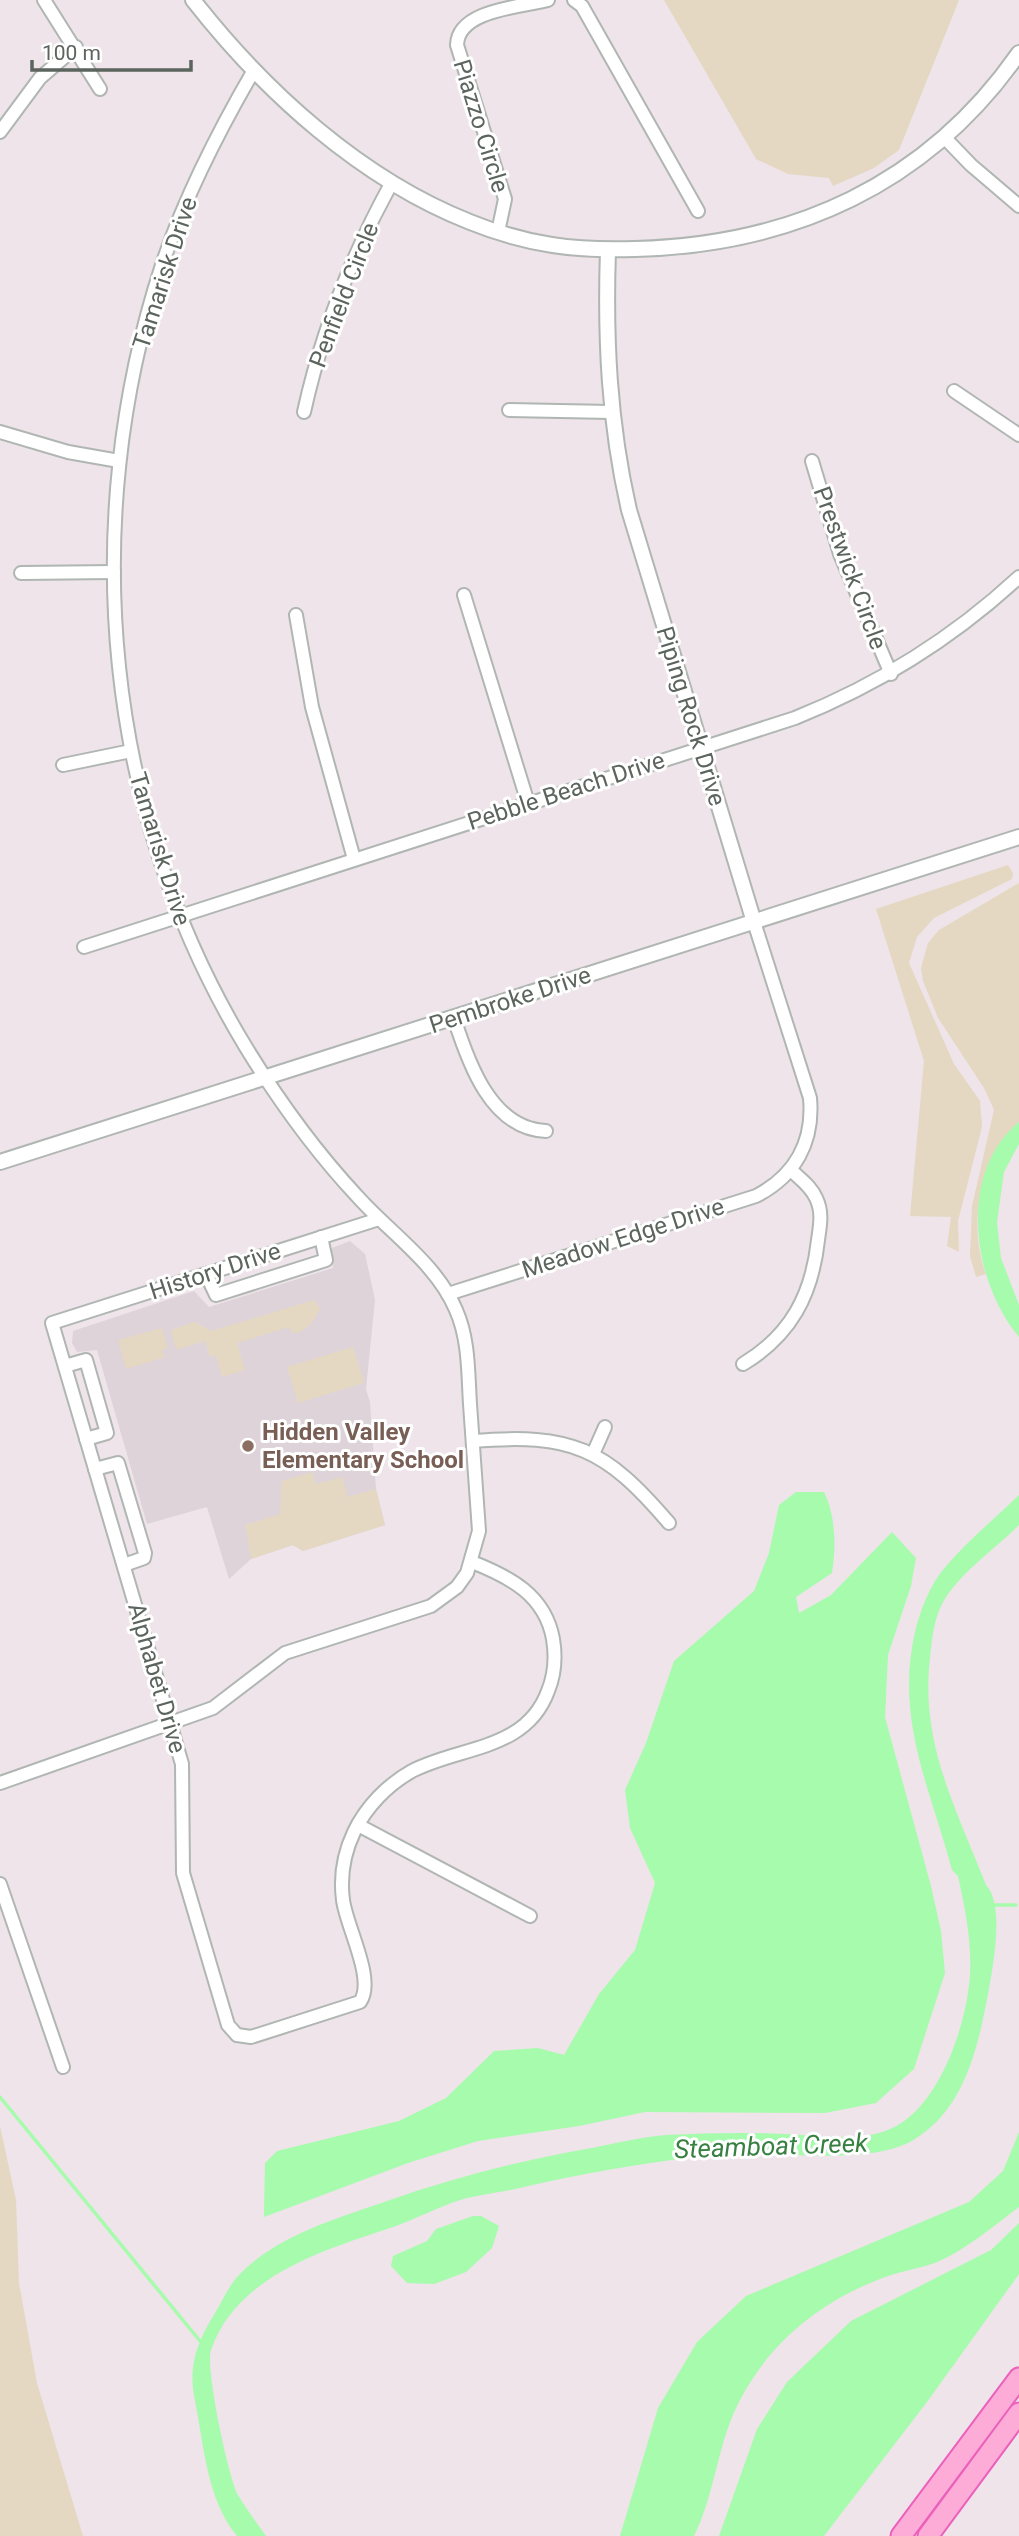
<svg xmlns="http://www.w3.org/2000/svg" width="1019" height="2536" viewBox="0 0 1019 2536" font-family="Roboto,sans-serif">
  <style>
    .education { fill: #ded3d9 }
    .green { fill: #e5d8c2 }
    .water { fill: #a7fbad }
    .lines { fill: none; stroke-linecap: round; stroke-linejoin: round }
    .stream { stroke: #a7fbad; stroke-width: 3.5 }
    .minor-casing { stroke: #b0b6b2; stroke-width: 16 }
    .tertiary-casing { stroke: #b0b6b2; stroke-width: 18 }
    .primary-casing { stroke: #eb60bb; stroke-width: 23 }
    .minor { stroke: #fff; stroke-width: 12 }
    .tertiary { stroke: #fff; stroke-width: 14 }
    .primary { stroke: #fcacd7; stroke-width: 19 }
    .education-dot { fill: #8d6e63; stroke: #fff; stroke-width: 2.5 }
    .labels { text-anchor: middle; stroke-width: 6; stroke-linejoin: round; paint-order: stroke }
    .street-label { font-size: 24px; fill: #5c645e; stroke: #fff }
    .education-label { font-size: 24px; font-weight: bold; fill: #785e54; stroke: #fff; text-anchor: start }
    .water-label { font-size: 26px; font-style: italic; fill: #368141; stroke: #fff }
  </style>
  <rect width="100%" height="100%" fill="#eee4ea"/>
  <polygon class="education" points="350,1241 365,1254 375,1300 366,1389 370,1402 376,1489 385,1525 303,1551 293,1545 251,1559 229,1579 207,1507 147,1524 97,1350 77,1352 72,1343 73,1331 194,1291 209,1307 333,1268 332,1248"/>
  <g class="green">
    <polygon points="664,0 959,0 899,150 874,168 833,186 829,178 788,174 756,159"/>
    <polygon points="1008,865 1013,873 1012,879 934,918 917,937 909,963 954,1064 980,1101 982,1127 958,1221 959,1252 947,1246 951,1217 910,1216 924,1061 876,909"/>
    <path d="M 1019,883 L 1019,1122 C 978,1155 968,1227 986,1274 L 976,1277 L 970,1256 L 972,1206 L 994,1110 L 984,1088 L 938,1018 L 923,981 L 921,968 L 928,943 L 939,930 Z"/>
    <path d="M 314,1300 L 320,1309 C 314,1321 306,1333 292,1333 L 289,1327 L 237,1343 L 245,1370 L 222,1377 L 216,1355 L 210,1357 L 205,1341 L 176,1350 L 171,1330 L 195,1322 L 211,1331 Z"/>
    <polygon points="162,1328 168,1348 162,1350 165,1357 126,1369 118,1340"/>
    <polygon points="353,1347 364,1383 298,1403 287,1367"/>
    <polygon points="312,1472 316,1484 342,1477 348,1497 376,1489 385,1525 303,1551 293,1545 251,1559 245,1525 280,1514 282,1481"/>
    <polygon points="0,2126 16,2200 19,2283 37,2383 83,2536 0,2536"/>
  </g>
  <g class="water">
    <path d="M 1019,1122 L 1019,1144 L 1004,1172 L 997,1222 L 1001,1258 L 1019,1305 L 1019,1337 C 972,1281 957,1173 1019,1122 Z"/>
    <path d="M 796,1492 L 824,1492 C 836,1516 836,1548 832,1573 L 796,1597 L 799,1613 L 831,1595 L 892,1532 L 916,1558 L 911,1586 L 888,1655 L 885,1717 L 931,1886 L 941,1931 L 945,1973 L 914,2069 L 876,2103 L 825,2113 L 645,2112 L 579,2126 L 478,2141 L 408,2163 L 264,2217 L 265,2163 L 277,2151 L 399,2121 L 446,2098 L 494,2051 L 538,2048 L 564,2055 L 599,1994 L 635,1950 L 655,1883 L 630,1828 L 625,1790 L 646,1743 L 674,1661 L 754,1591 L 769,1553 L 779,1505 Z"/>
    <path d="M 1019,1495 L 1019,1525 C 995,1549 965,1569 946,1597 C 934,1615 932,1638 930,1658 C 920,1743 956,1808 986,1885 C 1005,1905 993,1967 988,1994 C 978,2047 965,2108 915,2139 C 870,2168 767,2149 712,2155 C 646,2162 580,2174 515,2189 C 497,2193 477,2195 460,2200 C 438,2207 418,2218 396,2226 C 328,2249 237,2274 211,2350 C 205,2367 228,2476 238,2495 C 246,2509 257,2523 266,2536 L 237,2536 C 207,2500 204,2446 195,2401 C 187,2363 199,2339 218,2308 C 224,2297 230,2285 238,2276 C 277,2235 336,2219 387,2201 C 455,2177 522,2160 592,2148 C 616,2143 641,2137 666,2135 C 705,2133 745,2132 784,2134 C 817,2135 858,2143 890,2129 C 939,2109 967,2024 970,1975 C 972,1942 965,1908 958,1876 L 952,1870 C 930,1787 895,1720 915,1632 C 921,1608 930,1584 947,1565 C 968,1541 995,1518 1019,1495 Z"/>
    <path d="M 1019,2132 L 1019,2207 C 992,2227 966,2250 935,2263 C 920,2268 903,2271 888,2276 C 824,2299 772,2339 740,2400 C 717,2443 716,2492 694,2536 L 620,2536 L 658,2408 L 697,2342 L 746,2296 L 969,2202 L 1003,2171 Z"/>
    <polygon points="473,2216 481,2216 499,2226 492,2248 466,2272 434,2284 407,2283 391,2266 393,2256 427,2241 436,2229"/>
    <polygon points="1019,2223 1019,2274 927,2402 824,2536 719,2536 757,2429 787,2382 851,2321 991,2250"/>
  </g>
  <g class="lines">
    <g class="stream">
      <polyline points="990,1905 1016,1905"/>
      <polyline points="0,2097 200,2341"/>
    </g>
    <defs>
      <g id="minor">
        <polyline points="44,0 100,89"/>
        <polyline points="574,0 582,6 698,211"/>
        <polyline points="0,132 40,78 76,47"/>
        <polyline points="944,137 971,165 1019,206"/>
        <path d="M 498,232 L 505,199 L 457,45 C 458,10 520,7 548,0"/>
        <polyline points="954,391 1019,435"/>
        <polyline points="509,410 611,412"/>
        <path d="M 304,412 C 322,330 352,255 392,182"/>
        <polyline points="0,432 68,452 119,461"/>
        <polyline points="812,461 840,554 891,674"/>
        <polyline points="21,573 114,572"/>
        <polyline points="464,595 528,803"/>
        <polyline points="296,615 312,707 354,859"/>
        <polyline points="63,765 131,751"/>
        <path d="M 84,947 L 795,718 C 880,684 952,639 1019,577"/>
        <path d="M 454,1018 C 468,1062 491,1129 546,1131"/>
        <polyline points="206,1274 216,1295 326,1260 321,1237"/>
        <path d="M 448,1294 L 756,1196 C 795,1176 814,1142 810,1098 L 754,922"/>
        <path d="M 743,1364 C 791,1335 812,1295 818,1240 C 820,1226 823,1212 816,1198 C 811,1186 800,1179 791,1170"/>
        <polyline points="65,1366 86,1360 107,1433 86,1439"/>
        <path d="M 473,1441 C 572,1433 605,1448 669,1523"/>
        <polyline points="593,1454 605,1427"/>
        <polyline points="95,1469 118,1463 145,1553 144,1558 124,1565"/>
        <path d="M 0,1783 L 213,1708 L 285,1653 L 431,1606 L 457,1587 L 467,1573 L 479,1531 C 476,1489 473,1446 470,1404 C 468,1372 469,1339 456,1310 C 437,1264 389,1232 357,1196 C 315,1151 279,1101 247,1049 C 104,815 77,525 162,265 C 185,196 218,132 254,70"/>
        <polyline points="358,1825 530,1916"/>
        <polyline points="0,1884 63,2067"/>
        <polyline points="237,2035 228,2025 183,1873 182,1764 52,1323 379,1219"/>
        <path d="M 237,2035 L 251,2037 L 360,2002 C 376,1980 346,1926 343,1900 C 340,1877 344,1853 354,1832 C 366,1807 387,1785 412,1771 C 460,1746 526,1751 548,1691 C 555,1674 556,1657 553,1639 C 545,1595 510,1577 472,1562"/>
      </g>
      <g id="tertiary">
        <path d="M 193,0 C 265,92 361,179 470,222 C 527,245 575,251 635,249 C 792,245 927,185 1019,53"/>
        <path d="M 608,250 C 605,339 609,423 629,510 L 754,922"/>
        <polyline points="0,1162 1019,837"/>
      </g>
      <g id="primary">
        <polyline points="901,2536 1019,2378"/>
        <polyline points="928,2536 1019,2413"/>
      </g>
    </defs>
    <use href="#minor" class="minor-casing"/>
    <use href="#tertiary" class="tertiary-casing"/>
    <use href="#primary" class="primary-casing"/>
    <use href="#minor" class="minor"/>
    <use href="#tertiary" class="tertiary"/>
    <use href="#primary" class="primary"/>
  </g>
  <circle class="education-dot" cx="248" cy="1446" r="7"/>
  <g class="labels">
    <g class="street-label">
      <text transform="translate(481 126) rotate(73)" y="8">Piazzo Circle</text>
      <text transform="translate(165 273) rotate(-72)" y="8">Tamarisk Drive</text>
      <text transform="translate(344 295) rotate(-69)" y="8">Penfield Circle</text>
      <text transform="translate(850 568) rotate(70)" y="8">Prestwick Circle</text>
      <text transform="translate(691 716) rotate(73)" y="8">Piping Rock Drive</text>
      <text transform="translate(566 791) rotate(-18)" y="8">Pebble Beach Drive</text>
      <text transform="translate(160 849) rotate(73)" y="8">Tamarisk Drive</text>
      <text transform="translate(510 1000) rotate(-18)" y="8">Pembroke Drive</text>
      <text transform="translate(623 1238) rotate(-18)" y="8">Meadow Edge Drive</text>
      <text transform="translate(215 1271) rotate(-18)" y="8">History Drive</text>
      <text transform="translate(157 1678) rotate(74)" y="8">Alphabet Drive</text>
    </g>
    <g class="education-label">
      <text x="262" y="1440">Hidden Valley<tspan x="262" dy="28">Elementary School</tspan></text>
    </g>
    <g class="water-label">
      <text transform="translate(771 2146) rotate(-2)" y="9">Steamboat Creek</text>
    </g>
  </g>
  <path d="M32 60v10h159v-10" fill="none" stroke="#5c645e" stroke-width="3.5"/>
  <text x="42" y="60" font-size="21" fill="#5c645e" stroke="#ffffff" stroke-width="5" paint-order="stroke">100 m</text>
</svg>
